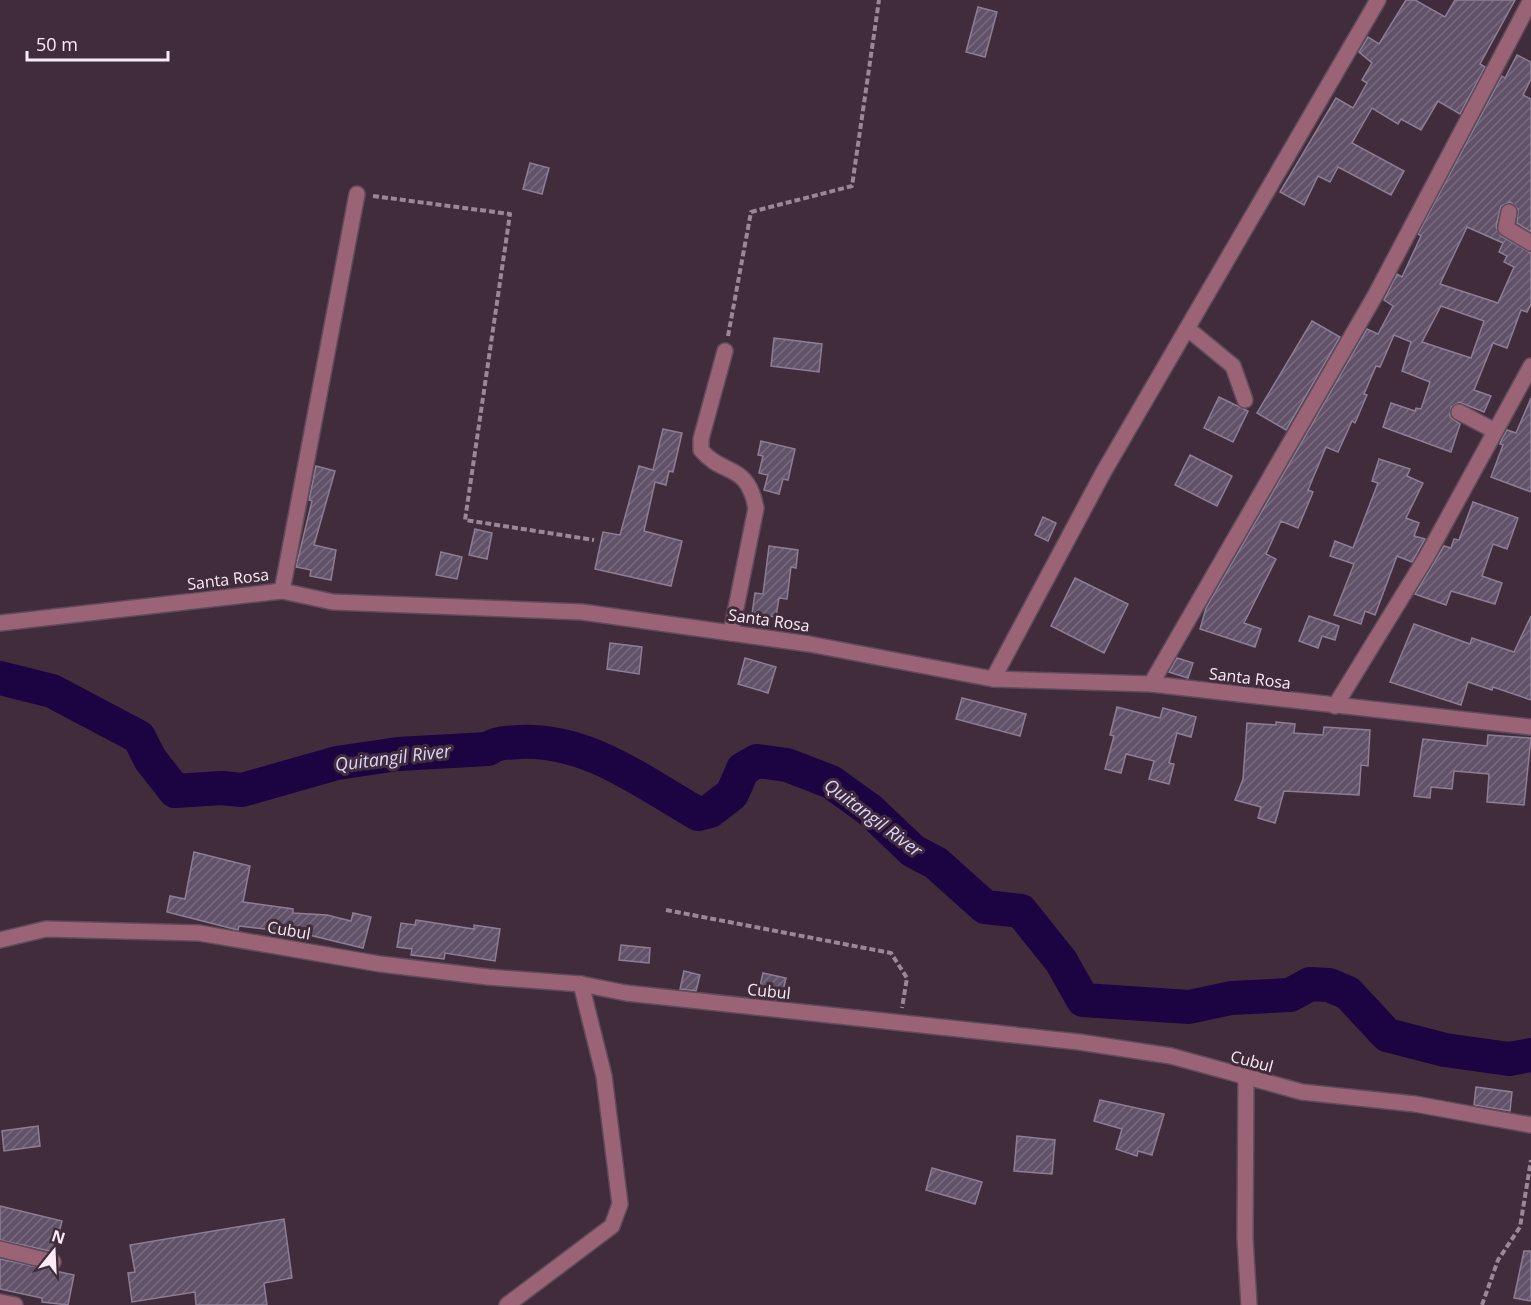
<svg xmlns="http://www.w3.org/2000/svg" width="1531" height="1305" viewBox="0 0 1531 1305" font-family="'Open Sans',sans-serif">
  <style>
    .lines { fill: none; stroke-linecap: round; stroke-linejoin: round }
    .river { stroke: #1c0342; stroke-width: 34 }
    .building { fill: url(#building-hatch); stroke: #8d7d95; stroke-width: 1.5; fill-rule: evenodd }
    .minor-casing { stroke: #5f4b5a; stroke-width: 18 }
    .path { stroke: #9a8895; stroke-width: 4; stroke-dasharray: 6 3; stroke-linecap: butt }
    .minor { stroke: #9a6376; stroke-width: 15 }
    .labels { text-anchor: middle; stroke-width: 6; stroke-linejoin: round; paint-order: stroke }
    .street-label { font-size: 16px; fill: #faecf6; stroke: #412c3c }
    .water-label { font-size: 18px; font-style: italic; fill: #dbd5fd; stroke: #412c3c }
  </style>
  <defs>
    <pattern id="building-hatch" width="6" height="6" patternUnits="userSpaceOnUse" patternTransform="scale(1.5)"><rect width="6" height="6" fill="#615269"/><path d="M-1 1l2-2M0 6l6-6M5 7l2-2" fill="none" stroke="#796b7f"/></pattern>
  </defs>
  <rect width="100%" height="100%" fill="#412c3c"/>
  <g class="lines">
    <path class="river" d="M 0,678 L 52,691 L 139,737 L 150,759 L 175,791 L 222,788 L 242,790 L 337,763 L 398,754 L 488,749 C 498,742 507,743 519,742 C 588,739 641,781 698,814 L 710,811 L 732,794 L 743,769 L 757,761 L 787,765 L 831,782 L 870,810 L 913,851 L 936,863 L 985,907 L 1021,911 L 1061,961 L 1083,1000 L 1189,1007 L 1231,998 L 1290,995 L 1310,984 L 1329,985 L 1348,993 L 1387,1035 L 1445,1050 L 1509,1059 L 1531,1055"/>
  </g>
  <g class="building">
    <polygon points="1406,0 1415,0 1445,17 1455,0 1515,0 1480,64 1485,67 1460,114 1438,101 1421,130 1401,119 1398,124 1372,108 1352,143 1404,171 1391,195 1338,167 1330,182 1318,176 1304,205 1280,192 1336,98 1353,108 1367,83 1362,80 1372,63 1359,52 1368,37 1379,44"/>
    <polygon points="978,7 997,12 985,57 966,52"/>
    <path d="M 1517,55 L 1531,62 L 1531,79 L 1523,95 L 1531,99 L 1531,232 L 1517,223 L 1518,209 L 1510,202 L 1501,206 L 1496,227 L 1501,236 L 1531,253 L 1531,304 L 1527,312 L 1521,310 L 1507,348 L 1493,343 L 1474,390 L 1491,396 L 1484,412 L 1459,402 L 1451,407 L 1450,417 L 1460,424 L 1451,452 L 1383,427 L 1391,403 L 1415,411 L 1416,408 L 1421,409 L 1430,382 L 1402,371 L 1411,342 L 1394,335 L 1380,367 L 1376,366 L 1364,394 L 1367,395 L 1355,423 L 1352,421 L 1338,452 L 1326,447 L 1308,490 L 1313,492 L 1298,528 L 1281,521 L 1266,554 L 1276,559 L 1244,623 L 1261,629 L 1255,647 L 1200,629 L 1206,608 L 1367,329 L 1378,334 L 1393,306 L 1384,300 L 1397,274 L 1402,277 L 1421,236 L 1418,234 L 1502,76 L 1505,78 ZM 1467,227 L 1503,243 L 1499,252 L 1507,256 L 1504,262 L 1514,267 L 1498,303 L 1440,284 ZM 1441,306 L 1484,321 L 1471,358 L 1422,342 Z"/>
    <polygon points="530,163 549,168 542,194 523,189"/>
    <polygon points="1312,321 1340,337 1286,430 1257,413"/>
    <polygon points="774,338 822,344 819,372 771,366"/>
    <polygon points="1219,397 1248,411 1233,442 1204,428"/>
    <polygon points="1531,398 1531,492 1491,477 1503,445 1500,444 1501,441 1507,430 1516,433"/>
    <polygon points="663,429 682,433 673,472 669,471 666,485 655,482 644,531 682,541 671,586 595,569 603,532 620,535 639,466 653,470"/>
    <polygon points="761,441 795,449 788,480 783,479 779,494 764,490 768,475 759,473 763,456 758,455"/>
    <polygon points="1190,455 1232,476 1217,506 1175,485"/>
    <polygon points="1379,459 1410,469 1407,476 1423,483 1406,518 1419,523 1414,536 1425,539 1412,562 1397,556 1375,615 1365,611 1361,624 1334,615 1354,564 1330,556 1335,541 1353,548 1378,483 1372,481"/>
    <polygon points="316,466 335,471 314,545 336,550 331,580 310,576 311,570 296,567 312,501 309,500"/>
    <polygon points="1473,502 1518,518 1507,549 1493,544 1482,576 1502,583 1495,604 1451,591 1446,605 1415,594 1444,546 1451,548 1454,539 1459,540"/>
    <polygon points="1043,517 1056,523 1048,541 1035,535"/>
    <polygon points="475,529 492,533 487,559 469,555"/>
    <polygon points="769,546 798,550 796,568 791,567 787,599 779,598 776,617 752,614 755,593 763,594"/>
    <polygon points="441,552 462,557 457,579 436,575"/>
    <polygon points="1075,578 1128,604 1104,653 1051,626"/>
    <polygon points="1309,616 1339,626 1335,640 1322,636 1318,648 1299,641"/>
    <polygon points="1531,616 1531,700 1493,687 1492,690 1468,682 1461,705 1390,682 1414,624 1470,644 1472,638 1514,652"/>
    <polygon points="610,643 642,647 639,674 607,669"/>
    <polygon points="745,658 776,667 768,693 738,684"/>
    <polygon points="1177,658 1193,663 1188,678 1169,672"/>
    <polygon points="962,698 1026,714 1020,736 956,719"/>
    <polygon points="1117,707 1160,718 1163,708 1196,717 1191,737 1177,733 1169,763 1174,764 1169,784 1149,779 1154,761 1126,754 1121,773 1105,769 1114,736 1110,735"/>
    <polygon points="1276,722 1295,724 1294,733 1323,735 1324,727 1370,730 1368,766 1361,765 1359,795 1284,791 1275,823 1258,818 1261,807 1235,800 1243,779 1247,723 1276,725"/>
    <polygon points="1488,735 1531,738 1524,805 1487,802 1489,774 1454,771 1452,789 1431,787 1430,798 1414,796 1423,739 1487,746"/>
    <polygon points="194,852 250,866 243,902 293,909 293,913 327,915 351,921 353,913 371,917 363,948 309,935 273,933 273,930 239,926 238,930 167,912 170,896 185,899"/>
    <polygon points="416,920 474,929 474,925 500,929 495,961 445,953 444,959 411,955 412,949 397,947 401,923 415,925"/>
    <polygon points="621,945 650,948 649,963 619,960"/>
    <polygon points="684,971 700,975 696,991 680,989"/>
    <polygon points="763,973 786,978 781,1000 758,994"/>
    <polygon points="1476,1087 1512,1092 1510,1111 1474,1105"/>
    <polygon points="1100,1100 1164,1114 1152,1155 1138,1151 1137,1156 1116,1149 1122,1129 1094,1121"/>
    <polygon points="38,1126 40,1146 4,1151 2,1131"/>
    <polygon points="1017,1136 1055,1140 1052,1174 1014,1171"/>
    <polygon points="932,1168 982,1182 975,1204 926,1190"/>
    <polygon points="0,1206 62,1221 54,1252 0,1240"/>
    <polygon points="284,1219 292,1278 264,1283 267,1305 196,1305 195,1292 132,1302 128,1273 135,1272 130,1245"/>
    <polygon points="1524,1251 1531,1251 1531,1301 1514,1298"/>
    <polygon points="0,1259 74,1275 68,1305 42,1302 42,1298 0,1289"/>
  </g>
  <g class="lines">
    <defs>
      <g id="minor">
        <polyline points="1509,212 1506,228 1531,243"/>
        <polyline points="1188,329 1233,366 1245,400"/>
        <path d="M 725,351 L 701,439 L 701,450 C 724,477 747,462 756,508 L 731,633"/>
        <polyline points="1459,412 1495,431"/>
        <polyline points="282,591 357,194"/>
        <polyline points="0,623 282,591 333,602 582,612 809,644 993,679 1151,684 1531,727"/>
        <polyline points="993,679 1103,473 1378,0"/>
        <polyline points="1151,684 1376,294 1531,0"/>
        <polyline points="1335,706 1427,556 1531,366"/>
        <polyline points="0,940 46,929 199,933 380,964 488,977 581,984 626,993 1079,1042 1171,1056 1302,1092 1415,1104 1531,1125"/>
        <polyline points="1246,1078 1245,1238 1249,1305"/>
        <polyline points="0,1249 53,1262"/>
        <polyline points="0,1302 15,1305"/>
        <polyline points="507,1305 612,1226 620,1204 604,1076 581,984"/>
      </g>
    </defs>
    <use href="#minor" class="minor-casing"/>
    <g class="path">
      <polyline points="373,196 510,214 465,520 594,540"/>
      <polyline points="728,336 751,212 852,186 879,0"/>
      <polyline points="666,910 891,953 907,978 902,1008"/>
      <polyline points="1482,1305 1498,1260 1520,1227 1531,1160"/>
    </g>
    <use href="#minor" class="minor"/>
  </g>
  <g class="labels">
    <g class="street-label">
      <text transform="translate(228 579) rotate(-7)" y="6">Santa Rosa</text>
      <text transform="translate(769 620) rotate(8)" y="6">Santa Rosa</text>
      <text transform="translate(1250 678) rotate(7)" y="6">Santa Rosa</text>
      <text transform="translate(289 930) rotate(10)" y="6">Cubul</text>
      <text transform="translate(769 991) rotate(6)" y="6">Cubul</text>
      <text transform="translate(1252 1061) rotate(15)" y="6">Cubul</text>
    </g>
    <g class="water-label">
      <text transform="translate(393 758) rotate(-7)" y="6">Quitangil River</text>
      <text transform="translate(873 818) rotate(37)" y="6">Quitangil River</text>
    </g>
  </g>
  <g transform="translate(54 1251) rotate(18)" stroke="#412c3c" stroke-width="4.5" paint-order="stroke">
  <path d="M0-4.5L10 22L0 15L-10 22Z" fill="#faecf6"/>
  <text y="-9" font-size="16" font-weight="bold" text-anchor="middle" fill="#faecf6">N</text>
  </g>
  <path d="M27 51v9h141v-9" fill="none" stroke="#faecf6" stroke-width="3"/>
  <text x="36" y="51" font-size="18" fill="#faecf6" stroke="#412c3c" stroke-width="4.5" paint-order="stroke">50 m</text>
</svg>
